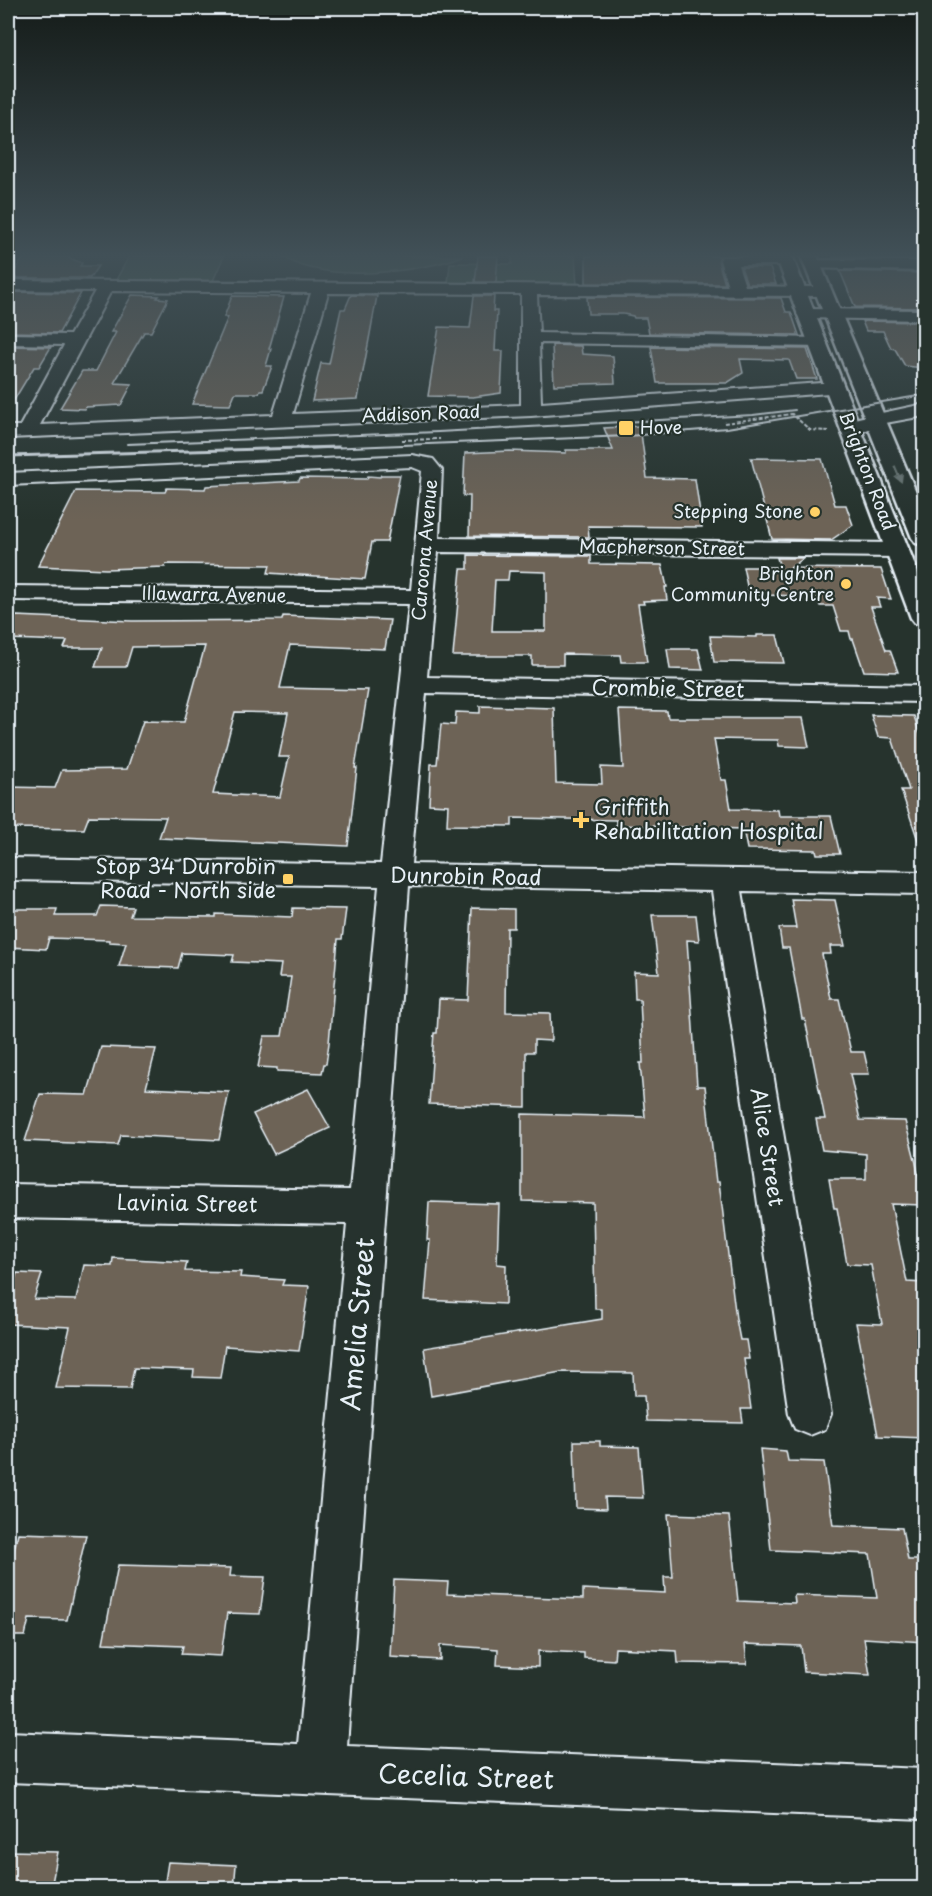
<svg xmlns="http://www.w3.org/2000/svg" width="932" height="1896" viewBox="0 0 932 1896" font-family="'Playpen Sans',sans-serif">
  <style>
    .green { fill: #506d55; stroke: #9cafa6; stroke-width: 1.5 }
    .building { fill: #6d6356; stroke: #e8f1f8; stroke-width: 1.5; fill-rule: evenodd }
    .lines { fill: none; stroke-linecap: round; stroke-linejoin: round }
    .minor-casing { stroke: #e8f1f8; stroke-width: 4 }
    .major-casing { stroke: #e8f1f8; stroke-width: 5 }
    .path { stroke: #e8f1f8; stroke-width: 2; stroke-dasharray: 4 2; stroke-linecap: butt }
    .minor { fill: #26332d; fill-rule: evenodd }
    .major { fill: #26332d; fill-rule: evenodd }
    .rail-far1 { stroke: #e8f1f8; stroke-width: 2 }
    .rail { stroke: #e8f1f8; stroke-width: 3 }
    .oneway { fill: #6a7674 }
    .poi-dot { fill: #ffd166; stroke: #26332d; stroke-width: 2 }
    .labels { text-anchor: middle; stroke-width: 4.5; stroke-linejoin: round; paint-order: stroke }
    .far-street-label { font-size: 18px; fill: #e8f1f8; stroke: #26332d }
    .far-poi-label { font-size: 18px; fill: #e8f1f8; stroke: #26332d; text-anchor: end }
    .street-label { font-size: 21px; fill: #e8f1f8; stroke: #26332d }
    .poi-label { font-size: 21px; fill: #e8f1f8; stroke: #26332d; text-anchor: start }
    .near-street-label { font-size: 26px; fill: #e8f1f8; stroke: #26332d }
  </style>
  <rect width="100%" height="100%" fill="#26332d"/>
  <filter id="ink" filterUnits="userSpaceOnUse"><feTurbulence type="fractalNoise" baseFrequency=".0167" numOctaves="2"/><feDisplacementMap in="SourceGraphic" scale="12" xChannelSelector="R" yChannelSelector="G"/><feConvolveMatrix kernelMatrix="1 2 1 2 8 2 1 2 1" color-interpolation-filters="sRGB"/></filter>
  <g filter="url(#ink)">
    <g class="green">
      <polygon points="129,256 224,256 212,283 115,282"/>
      <path d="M 282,256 L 463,256 C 420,273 322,284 282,256 Z"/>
      <polygon points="512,256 575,256 577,285 448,283 450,263 512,264"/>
    </g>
    <g class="building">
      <polygon points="478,256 498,256 496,282 475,282"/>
      <polygon points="586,256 720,256 718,261 725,284 586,283"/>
      <polygon points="833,256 924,256 924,259 834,258"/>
      <polygon points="24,257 67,257 82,263 80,266 98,266 90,278 10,278"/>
      <polygon points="741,267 770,268 776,284 747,284"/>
      <polygon points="840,271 924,273 924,308 855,307"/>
      <polygon points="8,292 81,293 59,333 8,332"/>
      <polygon points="132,295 159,296 157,298 168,299 151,332 144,332 114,383 132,384 121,405 86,407 85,409 60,408 82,371 96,371 116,332 111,332"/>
      <polygon points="351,295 377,296 358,399 312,401 321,363 329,364 341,309 345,309"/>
      <polygon points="232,296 284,297 269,349 271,349 266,366 272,366 263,390 260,390 259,393 235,393 230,405 192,404 228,317 224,317"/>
      <polygon points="474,296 494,296 493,311 497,311 495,351 503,351 501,393 473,397 428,396 439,327 470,328"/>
      <polygon points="587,297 781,298 786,312 791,312 799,335 649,333 646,318 634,318 633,316 623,314 588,314"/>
      <polygon points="862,321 924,322 924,368 905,366 895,349 891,348 883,331 866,331"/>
      <polygon points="552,345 581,346 582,354 613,356 615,383 554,385"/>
      <polygon points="8,346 51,347 39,367 34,367 8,410"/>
      <polygon points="651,347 807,349 817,379 796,379 789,360 740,359 743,373 727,383 657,383"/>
      <polygon points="640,426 647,478 695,479 702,527 588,526 589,537 469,536 470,496 463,496 465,453 510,451 566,453 566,450 613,450 604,428"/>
      <polygon points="751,458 822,459 835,505 846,505 853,525 831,540 772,539"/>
      <polygon points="381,475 400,475 387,542 372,542 365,579 268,573 270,565 166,564 165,567 106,569 38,566 76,491 165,492 167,488 205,489 206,486 299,481 300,478 367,479 368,476 380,477"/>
      <path d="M 468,555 L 591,556 L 591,564 L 662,565 L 667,587 L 665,587 L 667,600 L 643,601 L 644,604 L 638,604 L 647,662 L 621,662 L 620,655 L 563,654 L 563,665 L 532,665 L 532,656 L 453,656 L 461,569 L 468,569 ZM 509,571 L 546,572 L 546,631 L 492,631 L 495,580 L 508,580 Z"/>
      <polygon points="777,558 804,558 790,568 881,569 891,599 877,598 880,607 871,607 886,650 890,650 898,672 864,671 853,639 851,639 849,631 841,631 833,606 820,606 818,599 810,599 809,596 749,595 743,567 780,567"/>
      <path d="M 16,616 L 132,621 L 282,620 L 283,616 L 390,620 L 385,649 L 290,645 L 280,688 L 368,690 L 355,768 L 357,768 L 348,846 L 159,838 L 166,817 L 89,816 L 84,829 L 8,828 L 8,787 L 55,788 L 62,770 L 127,769 L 143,721 L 184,722 L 205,646 L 132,647 L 126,667 L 95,667 L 102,648 L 64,648 L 67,641 L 8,639 L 8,634 ZM 235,712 L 288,713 L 279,757 L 289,757 L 280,797 L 213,794 Z"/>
      <polygon points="757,635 777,635 784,663 714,662 710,636 757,637"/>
      <polygon points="667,649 698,649 703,670 670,669"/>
      <polygon points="480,706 554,708 556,783 602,784 601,767 623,768 619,710 667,711 668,718 803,718 809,747 779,746 778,740 714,739 721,780 726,780 731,809 778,810 779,816 831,816 840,854 817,854 816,850 747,849 743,829 616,825 616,820 512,818 512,826 447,825 448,805 429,804 431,764 437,764 441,724 455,725 456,712 480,713"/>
      <polygon points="871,715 914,716 924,747 924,849 921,849 901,790 909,790 892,738 878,737"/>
      <polygon points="791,899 835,900 845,946 830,946 831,954 822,954 831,999 839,999 851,1052 864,1052 869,1074 850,1074 860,1120 905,1121 916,1163 924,1205 891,1204 907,1282 924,1283 924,1438 878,1436 856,1323 882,1324 871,1265 847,1264 837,1208 834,1208 829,1179 866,1179 866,1154 822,1150 816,1119 825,1119 805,1019 802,1019 789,948 782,948 779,928 796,928"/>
      <polygon points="101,906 133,907 130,916 216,917 216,914 292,917 293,908 346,909 342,939 338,939 329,1043 326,1064 324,1064 322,1073 277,1071 277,1068 258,1067 264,1036 282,1036 291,977 279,977 281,964 232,962 234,955 182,953 178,968 119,966 126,943 109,942 109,940 49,938 46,949 8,947 8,909 57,909 55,916 97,916"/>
      <polygon points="472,908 514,909 514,928 507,928 506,1012 550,1013 551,1041 534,1040 534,1052 526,1052 526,1107 429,1104 434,1033 437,1033 439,999 468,1000"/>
      <polygon points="652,915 696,915 699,941 687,940 697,1086 705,1086 716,1182 719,1182 736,1319 740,1340 746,1340 749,1359 744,1359 751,1409 741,1409 743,1423 646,1421 644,1396 634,1396 633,1373 561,1372 431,1396 424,1348 602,1319 602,1309 595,1309 593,1203 522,1201 522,1114 645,1117 640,1063 643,1063 640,999 635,999 634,972 659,973"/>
      <polygon points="101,1047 156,1049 146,1088 229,1092 219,1140 121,1135 118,1145 25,1141 40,1094 87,1095"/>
      <polygon points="308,1089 330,1128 274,1154 253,1114"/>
      <polygon points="429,1202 499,1204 497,1264 506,1265 505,1304 425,1300 430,1240 427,1240"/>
      <polygon points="113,1258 187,1262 185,1271 241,1272 240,1277 284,1280 282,1285 309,1286 299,1351 225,1346 220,1378 193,1377 194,1370 134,1368 130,1389 56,1388 70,1327 8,1324 8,1303 17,1273 42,1274 34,1299 76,1300 84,1265 112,1266"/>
      <polygon points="574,1441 600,1441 600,1446 639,1447 643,1498 605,1497 606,1509 576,1508"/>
      <polygon points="760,1449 786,1451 788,1461 824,1462 833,1525 902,1528 908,1560 924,1560 924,1642 864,1638 870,1675 804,1672 801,1646 745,1644 747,1664 678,1663 677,1651 615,1648 614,1660 584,1658 584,1653 538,1651 538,1667 497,1665 498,1649 440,1645 440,1660 390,1657 394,1580 448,1582 447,1594 583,1599 583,1589 665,1593 664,1577 673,1577 668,1514 729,1516 738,1601 795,1603 794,1595 877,1598 870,1554 771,1550"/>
      <polygon points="18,1533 86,1535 67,1620 29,1619 25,1636 8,1636 8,1574"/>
      <polygon points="118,1565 231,1568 230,1576 265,1577 260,1614 227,1613 221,1656 181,1654 183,1646 103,1643"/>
      <polygon points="8,1851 58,1852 51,1888 8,1888"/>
      <polygon points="168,1862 236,1865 234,1888 164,1888"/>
    </g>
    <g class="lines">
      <defs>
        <g id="minor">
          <path d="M 789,256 L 794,260 L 786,265 L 738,265 L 745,286 L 824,287 L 830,288 L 832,292 L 830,296 L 537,295 L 539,333 L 818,338 L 824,339 L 827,343 L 824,347 L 539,343 L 541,403 L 835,382 L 842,384 L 844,388 L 842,392 L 531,416 L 8,438 L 8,426 L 20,426 L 64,345 L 8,344 L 8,334 L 70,335 L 95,291 L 8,290 L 8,280 L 728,286 L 720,260 L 722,257 ZM 111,291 L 311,293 L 273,415 L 40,425 ZM 328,293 L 521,294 L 521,405 L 293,414 Z"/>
          <polygon points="813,260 924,261 924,271 807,268 805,265"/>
          <polygon points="806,309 924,310 924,320 800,318 797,314 800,310"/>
          <polygon points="924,404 924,416 880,424 851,437 844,435 841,431 850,422 858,418"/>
          <polygon points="412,455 433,459 442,470 439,538 898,543 906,545 909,550 906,555 898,557 438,552 427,677 924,686 924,702 426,693 411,864 924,872 924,894 742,891 831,1414 825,1429 810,1435 795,1429 789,1414 712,891 409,886 347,1746 924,1769 924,1819 8,1782 8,1732 298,1744 347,1224 8,1218 8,1184 350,1190 379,886 8,880 8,858 381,864 409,604 8,600 8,586 411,590 422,471 412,467 8,485 8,473"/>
        </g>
        <g id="major">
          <polygon points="776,256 792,256 924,588 924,625 915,623 911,618"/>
          <polygon points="801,256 817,256 924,511 924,545 916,543 912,538"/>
        </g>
      </defs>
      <use href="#minor" class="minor-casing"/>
      <use href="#major" class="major-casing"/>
      <g class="path">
        <polyline points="724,423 792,414 810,430 829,431"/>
        <polyline points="402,440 440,439"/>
      </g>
      <use href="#minor" class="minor"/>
      <use href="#major" class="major"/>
      <g class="rail-far1">
        <polyline points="127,444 438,432 753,415 795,410"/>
        <polyline points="300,449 628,436 727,428 924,395"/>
      </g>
      <polyline class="rail" points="8,456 339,447"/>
    </g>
    <defs><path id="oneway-solid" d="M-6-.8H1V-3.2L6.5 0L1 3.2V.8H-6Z" transform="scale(1.5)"/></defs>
    <use class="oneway" href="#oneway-solid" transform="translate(898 474) rotate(67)"/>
  </g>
  <linearGradient id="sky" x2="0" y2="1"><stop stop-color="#151c19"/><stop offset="0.49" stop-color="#415057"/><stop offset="1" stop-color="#415057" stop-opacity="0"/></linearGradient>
  <rect width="932" height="521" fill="url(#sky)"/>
  <g class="poi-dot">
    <rect x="618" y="420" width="16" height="16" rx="3"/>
    <circle cx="815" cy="512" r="6"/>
    <circle cx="846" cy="584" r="6"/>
    <path d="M578 811h6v6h6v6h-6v6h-6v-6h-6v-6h6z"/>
    <rect x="282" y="873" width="12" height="12" rx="3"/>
  </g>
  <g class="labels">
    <g class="far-street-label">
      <text transform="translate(421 414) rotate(-2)" y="6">Addison Road</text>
      <text transform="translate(867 471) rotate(69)" y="6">Brighton Road</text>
      <text transform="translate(662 548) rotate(1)" y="6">Macpherson Street</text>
      <text transform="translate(425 550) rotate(-85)" y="6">Caroona Avenue</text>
      <text transform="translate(214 595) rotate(1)" y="6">Illawarra Avenue</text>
    </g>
    <g class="far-poi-label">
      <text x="640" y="434" text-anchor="start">Hove</text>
      <text x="803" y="518">Stepping Stone</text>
      <text x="834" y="580">Brighton<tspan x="834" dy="21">Community Centre</tspan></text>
    </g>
    <g class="street-label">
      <text transform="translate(668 689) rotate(1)" y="7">Crombie Street</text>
      <text transform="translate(466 877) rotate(1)" y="7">Dunrobin Road</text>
      <text transform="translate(767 1147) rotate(81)" y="7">Alice Street</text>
      <text transform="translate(187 1204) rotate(1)" y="7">Lavinia Street</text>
    </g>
    <g class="poi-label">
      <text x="594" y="815">Griffith<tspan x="594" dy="24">Rehabilitation Hospital</tspan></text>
      <text x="276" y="874" text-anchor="end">Stop 34 Dunrobin<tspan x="276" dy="24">Road - North side</tspan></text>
    </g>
    <g class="near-street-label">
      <text transform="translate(358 1324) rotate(-85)" y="9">Amelia Street</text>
      <text transform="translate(466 1777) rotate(2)" y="9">Cecelia Street</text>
    </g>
  </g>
  <rect width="932" height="1896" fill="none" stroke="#26332d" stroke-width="30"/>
  <rect x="15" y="15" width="902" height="1866" fill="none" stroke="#e8f1f8" stroke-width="2" filter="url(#ink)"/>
</svg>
